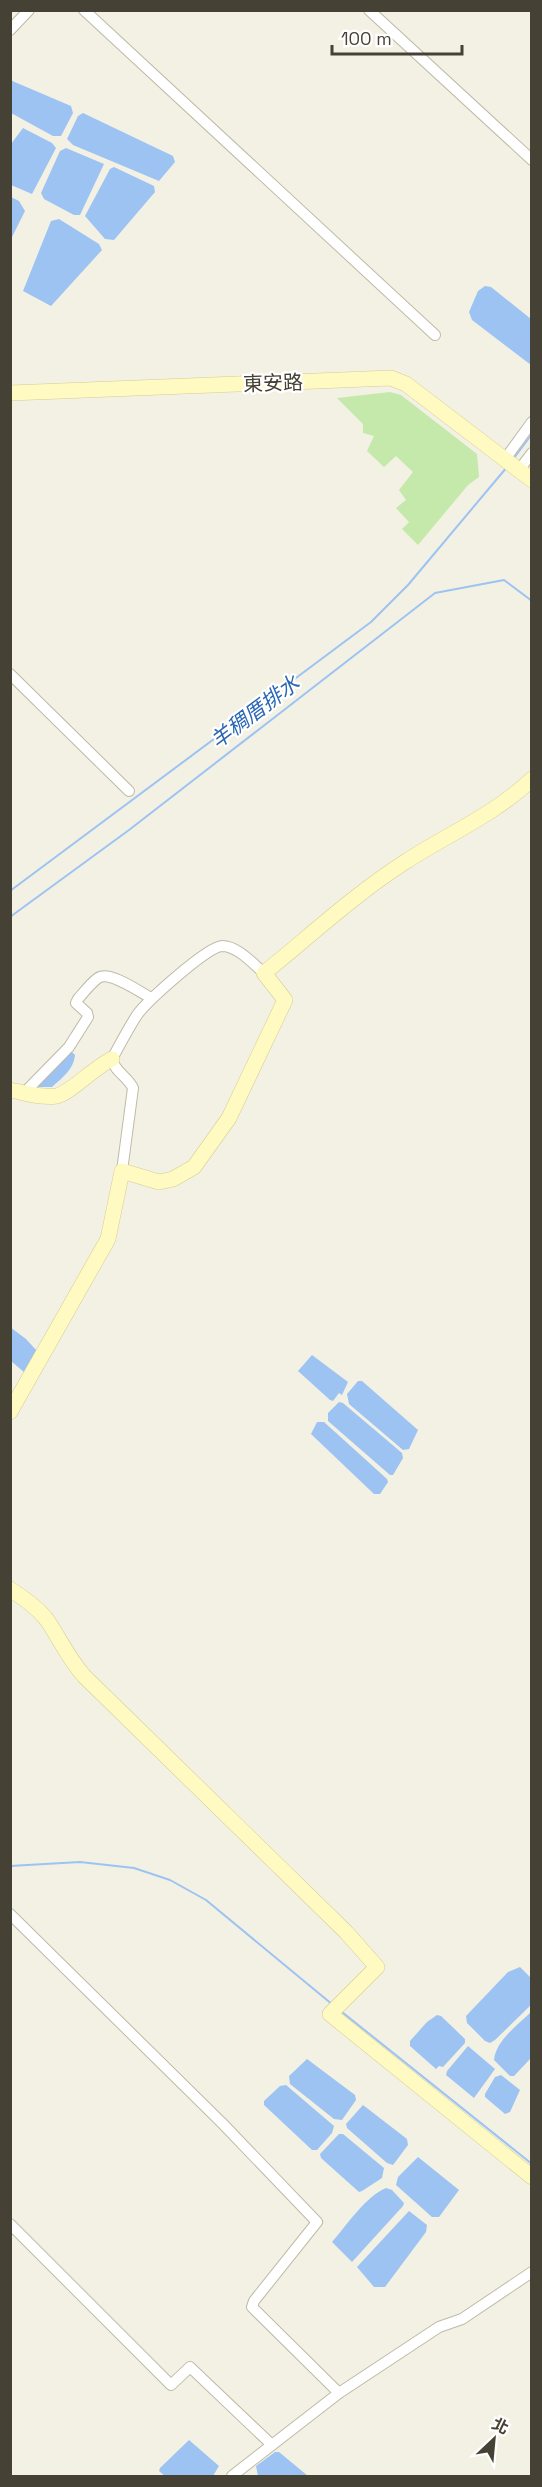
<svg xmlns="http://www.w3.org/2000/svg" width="542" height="2487" viewBox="0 0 542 2487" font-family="'Space Grotesk','Noto Sans TC',sans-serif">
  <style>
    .green { fill: #c4e9ab }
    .water { fill: #9dc3f3 }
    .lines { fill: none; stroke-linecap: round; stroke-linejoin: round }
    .stream { stroke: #9dc3f3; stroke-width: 2 }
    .street-casing { stroke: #bfbaa6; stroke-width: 12 }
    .secondary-casing { stroke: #d5cd92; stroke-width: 16 }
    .street { stroke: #fff; stroke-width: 10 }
    .secondary { stroke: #fff9c2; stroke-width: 15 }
    .labels { text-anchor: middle; stroke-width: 4.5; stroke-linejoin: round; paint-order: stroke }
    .street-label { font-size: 20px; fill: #454134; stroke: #fff }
    .water-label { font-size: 21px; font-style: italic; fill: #2966b5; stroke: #fff }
  </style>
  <rect width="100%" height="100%" fill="#f3f1e4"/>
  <polygon class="green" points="390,392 401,395 477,454 479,477 468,485 418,545 402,529 409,522 396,508 406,500 399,490 413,472 396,456 384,467 367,451 374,436 363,433 363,424 337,398"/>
  <g class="water">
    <polygon points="10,80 71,106 73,113 61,136 53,136 11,113"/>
    <polygon points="83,113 173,156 175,162 159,181 73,145 67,139 78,116"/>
    <polygon points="23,128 52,143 56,148 32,194 11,185 11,144"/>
    <polygon points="66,148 104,164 80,215 74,215 44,199 41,193 60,151"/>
    <polygon points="114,167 154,186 155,192 114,240 105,239 85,216 110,169"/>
    <polygon points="11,197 19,201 25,211 11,239"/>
    <polygon points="59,219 99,244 102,250 51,306 23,291 51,221"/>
    <polygon points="485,286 491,287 531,319 531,365 472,320 469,312 478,291"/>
    <path d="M 71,1051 L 75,1055 C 74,1069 62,1078 52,1087 L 34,1087 Z"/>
    <polygon points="10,1327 26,1339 37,1351 25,1373 11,1361"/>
    <polygon points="312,1355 348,1382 342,1395 339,1393 333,1401 330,1400 298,1371"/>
    <polygon points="358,1381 362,1381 418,1430 409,1449 403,1450 349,1404 347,1394"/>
    <polygon points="339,1402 343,1403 402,1453 403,1458 393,1475 390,1475 328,1421 328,1413"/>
    <polygon points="317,1422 324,1422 387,1479 388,1482 380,1494 374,1494 311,1434"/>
    <polygon points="520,1967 531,1978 531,2005 495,2040 490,2043 485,2041 467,2023 466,2016 508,1972"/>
    <path d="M 531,2012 L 531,2058 L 514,2076 L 510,2076 L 494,2060 C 496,2040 518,2025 531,2012 Z"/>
    <polygon points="437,2015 441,2016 465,2039 465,2043 443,2067 439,2066 436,2069 410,2046 410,2041 427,2022"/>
    <polygon points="468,2046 495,2069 474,2098 446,2075 447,2071"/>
    <polygon points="307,2059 355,2095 356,2100 342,2120 334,2119 290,2084 289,2076"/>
    <polygon points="501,2075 520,2090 510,2112 505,2114 485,2097 485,2094 495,2077"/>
    <polygon points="286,2085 334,2126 332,2133 317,2150 312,2150 264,2105 264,2101 280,2086"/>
    <polygon points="363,2105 407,2139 408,2145 393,2165 387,2163 347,2128 346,2124"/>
    <polygon points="339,2134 343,2134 384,2168 382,2178 362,2191 359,2192 321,2158 320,2154"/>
    <polygon points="418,2157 459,2190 439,2217 432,2217 396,2185 398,2177"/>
    <path d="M 386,2188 L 392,2190 L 404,2203 L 403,2206 L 352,2262 L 332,2242 C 347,2225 366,2196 386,2188 Z"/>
    <polygon points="409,2211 427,2225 426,2232 385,2287 374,2287 357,2267"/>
    <polygon points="189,2440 219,2466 213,2476 165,2476 159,2471 160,2468"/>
    <polygon points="275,2452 279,2452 308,2476 258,2476 256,2466"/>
  </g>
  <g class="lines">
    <g class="stream">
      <polyline points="514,458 532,434"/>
      <polyline points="10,891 371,622 408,585 507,467"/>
      <polyline points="10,917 129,830 435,593 504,580 532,601"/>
      <polyline points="10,1866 80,1862 134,1868 170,1880 206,1900 333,2005"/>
      <polyline points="342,2012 532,2164"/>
    </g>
    <defs>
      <g id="street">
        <polyline points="84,10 435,335"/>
        <polyline points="369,10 532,160"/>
        <polyline points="10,30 29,10"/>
        <polyline points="505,459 532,422"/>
        <polyline points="519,470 532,453"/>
        <polyline points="10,674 129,791"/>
        <path d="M 24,1093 L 69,1047 L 88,1017 L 87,1013 L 76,1003 L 78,999 C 84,992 91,983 98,978 C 109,970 140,992 151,998"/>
        <path d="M 122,1171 L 133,1088 C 128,1077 114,1071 112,1059 C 120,1044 128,1029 137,1015 C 147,1001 207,947 222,946 C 238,946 253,964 264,973"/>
        <polyline points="10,1914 223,2124 317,2222 254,2301 252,2307 339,2393"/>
        <polyline points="10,2224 171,2385 190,2367 272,2445"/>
        <polyline points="232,2476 339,2393 439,2327 462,2319 532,2272"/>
      </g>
      <g id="secondary">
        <polyline points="10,393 391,378 406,384 532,480"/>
        <path d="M 10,1090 C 26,1093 41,1098 57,1096 C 70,1093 96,1066 112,1059"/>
        <path d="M 10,1412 L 108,1239 L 122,1171 L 159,1182 L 173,1179 L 194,1167 L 229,1118 L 285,1000 L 264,973 C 310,936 355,894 405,862 C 448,834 494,815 532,779"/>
        <path d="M 10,1589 C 23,1598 37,1607 47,1620 C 60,1639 68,1658 84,1676 L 346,1932 L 377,1967 L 330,2014 L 532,2177"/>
      </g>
    </defs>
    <use href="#street" class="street-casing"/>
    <use href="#secondary" class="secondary-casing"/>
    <use href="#street" class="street"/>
    <use href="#secondary" class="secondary"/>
  </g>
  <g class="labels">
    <g class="street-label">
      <text transform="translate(273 383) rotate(-2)" y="7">東安路</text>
    </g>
    <g class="water-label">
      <text transform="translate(255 712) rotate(-37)" y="7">羊稠厝排水</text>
    </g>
  </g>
  <rect width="542" height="2487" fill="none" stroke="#454134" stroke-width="24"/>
  <g transform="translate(494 2439) rotate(26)" stroke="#ffffff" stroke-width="4.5" paint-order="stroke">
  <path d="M0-4.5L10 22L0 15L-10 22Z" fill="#454134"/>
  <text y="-9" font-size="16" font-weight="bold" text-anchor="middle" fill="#454134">北</text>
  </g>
  <path d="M332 45v9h130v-9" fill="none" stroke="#454134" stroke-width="3"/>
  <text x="341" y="45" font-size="18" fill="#454134" stroke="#ffffff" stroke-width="4.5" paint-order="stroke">100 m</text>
</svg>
